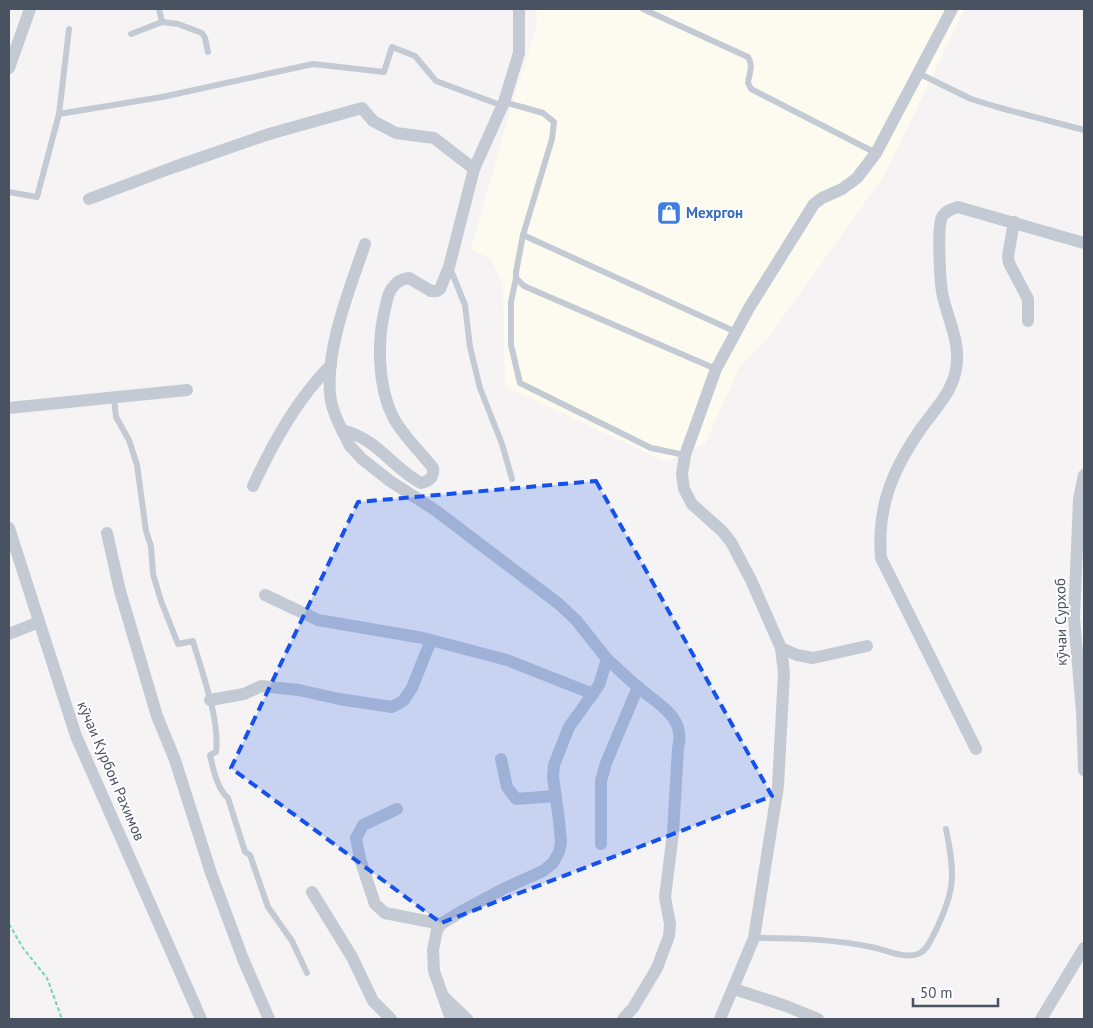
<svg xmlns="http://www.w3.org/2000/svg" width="1093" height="1028" viewBox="0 0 1093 1028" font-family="'PT Sans',sans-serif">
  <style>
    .commercial { fill: #fdfbef }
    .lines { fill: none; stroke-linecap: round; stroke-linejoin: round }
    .path { stroke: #78d2b4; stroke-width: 2; stroke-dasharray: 4 2.5; stroke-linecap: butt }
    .lane { stroke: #c4cad4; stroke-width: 6 }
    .street { stroke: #c4cad4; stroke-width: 12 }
    .marked { fill: #1551ed; fill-opacity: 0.2; stroke: #1551ed; stroke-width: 4; stroke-dasharray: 10 6; stroke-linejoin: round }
    .labels { text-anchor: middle; stroke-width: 4; stroke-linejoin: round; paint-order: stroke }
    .shop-label { font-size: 15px; font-weight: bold; fill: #366cbe; stroke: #fff; text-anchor: start }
    .street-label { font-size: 15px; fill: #495261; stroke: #fff }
  </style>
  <rect width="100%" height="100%" fill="#f5f3f3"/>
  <polygon class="commercial" points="536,9 965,9 884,176 770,335 740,366 705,444 666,462 505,386 503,285 491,259 471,249 514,98 537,26"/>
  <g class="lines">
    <polyline class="path" points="9,924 23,948 47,978 62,1019"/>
    <g class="lane">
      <polyline points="159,9 162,22"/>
      <path d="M 643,9 L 748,57 C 754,66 749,73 748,83 L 751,89 L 876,153"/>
      <polyline points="131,34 162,22 178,24 202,33 205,38 208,52"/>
      <polyline points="918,73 971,99 997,107 1084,130"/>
      <polyline points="504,102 543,113 554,122 552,139 523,235 516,272 516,278 524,286 716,369"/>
      <polyline points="59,114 69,29"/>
      <polyline points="9,192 37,197 59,114 162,97 313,64 384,72 392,47 415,56 436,81 503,106"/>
      <polyline points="523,235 736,332"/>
      <polyline points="450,268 465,305 470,347 480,388 502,444 512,479"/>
      <polyline points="516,278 511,302 511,345 520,383 651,448 685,455"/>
      <path d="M 114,398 L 116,417 L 129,440 L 137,465 L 146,531 L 151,546 L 153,574 L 161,601 L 178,644 L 193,641 C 202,673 220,719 216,752 L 210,755 C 213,768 217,789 228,798 L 245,852 L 250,855 L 268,907 L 292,941 L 307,973"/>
      <path d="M 754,938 C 795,938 836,939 876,948 C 888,951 908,960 920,953 C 928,949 931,939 935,932 C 956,889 955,874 946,829"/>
    </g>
    <g class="street">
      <polyline points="9,68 30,9"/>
      <polyline points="89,199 174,167 269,134 362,108 373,121 396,133 434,138 474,169"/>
      <polyline points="1014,222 1008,256 1009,263 1028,299 1028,321"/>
      <polyline points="9,408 187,390"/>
      <path d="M 342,430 C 337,420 333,411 331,401 C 323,354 350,288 365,244"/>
      <polyline points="1084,475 1079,499 1074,618 1082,712 1084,770"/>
      <path d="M 253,486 C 273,443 297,399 331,365"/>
      <polyline points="9,528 76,736 201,1019"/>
      <polyline points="107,533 120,591 157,716 175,760 211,873 243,959 269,1019"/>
      <polyline points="265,595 318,620 423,638 507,660 593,694"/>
      <polyline points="9,634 39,622"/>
      <polyline points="781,648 797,655 813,658 867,646"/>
      <path d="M 607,659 C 618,669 628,679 639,688 C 659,705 686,717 678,748 L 673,833 L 665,897 L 670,924 L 669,936 L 657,968 L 633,1008 L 623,1019"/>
      <polyline points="210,700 244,694 261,686 299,690 339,699 392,707 403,701 412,688 431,640"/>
      <path d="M 976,749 L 881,558 C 877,507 892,471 920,430 C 935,408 955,391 957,362 C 959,338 946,315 942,292 C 940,278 937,228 942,217 C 945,211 952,209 958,207 L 1084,243"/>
      <polyline points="501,759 507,787 516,799 556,796"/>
      <polyline points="397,809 363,825 356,838 360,859 375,904 385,913 441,924"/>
      <polyline points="601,844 601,781 606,763 638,687"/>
      <polyline points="312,892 352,957 373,1001 391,1019"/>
      <polyline points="734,989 786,1006 818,1019"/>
      <polyline points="444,997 467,1019"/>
      <path d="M 451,1019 L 434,971 L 433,950 L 437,930 L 441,924 L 464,910 L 503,889 L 543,871 L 553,863 L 559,852 L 561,843 L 559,820 L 553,777 L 554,765 L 569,727 L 599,685 L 607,659 L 576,620 L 559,604 L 435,510 L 390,481 L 362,459 L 350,446 L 342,430 C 378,439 390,466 421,483 C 430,481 434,477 433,468 C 420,451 403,436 393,417 C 377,385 377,338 386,305 C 387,299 389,291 393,287 C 397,281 402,279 409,278 L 431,291 L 437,291 L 440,289 L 449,267 L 474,169 L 504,102 L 519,53 L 519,9"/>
      <polyline points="720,1019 754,938 778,786 784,673 781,648 751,580 731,542 722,531 692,504 684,489 682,474 685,455 716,369 749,308 814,204 822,198 842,189 857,178 876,153 952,9"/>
      <polyline points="1041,1019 1084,948"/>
    </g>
  </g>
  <path class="marked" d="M 596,481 L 772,796 L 441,923 L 231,768 L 358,502 Z"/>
  <defs>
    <symbol id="shop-square" viewBox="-11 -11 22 22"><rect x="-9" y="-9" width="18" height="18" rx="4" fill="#3f7fe0" stroke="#fff"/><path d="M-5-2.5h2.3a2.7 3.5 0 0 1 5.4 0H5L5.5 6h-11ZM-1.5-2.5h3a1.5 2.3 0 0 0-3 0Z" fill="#fff"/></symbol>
  </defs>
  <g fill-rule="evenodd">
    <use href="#shop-square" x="655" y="199" width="28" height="28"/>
  </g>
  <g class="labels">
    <g class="shop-label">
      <text x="686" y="218">Мехргон</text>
    </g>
    <g class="street-label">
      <text transform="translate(1061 622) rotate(-91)" y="5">кӯчаи Сурхоб</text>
      <text transform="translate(111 771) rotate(67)" y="5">кӯчаи Курбон Рахимов</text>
    </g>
  </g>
  <rect width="1093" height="1028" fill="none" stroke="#495261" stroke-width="20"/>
  <path d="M913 998v8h85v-8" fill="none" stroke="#495261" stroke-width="2.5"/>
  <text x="920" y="998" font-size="15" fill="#495261" stroke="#ffffff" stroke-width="4" paint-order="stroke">50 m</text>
</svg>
